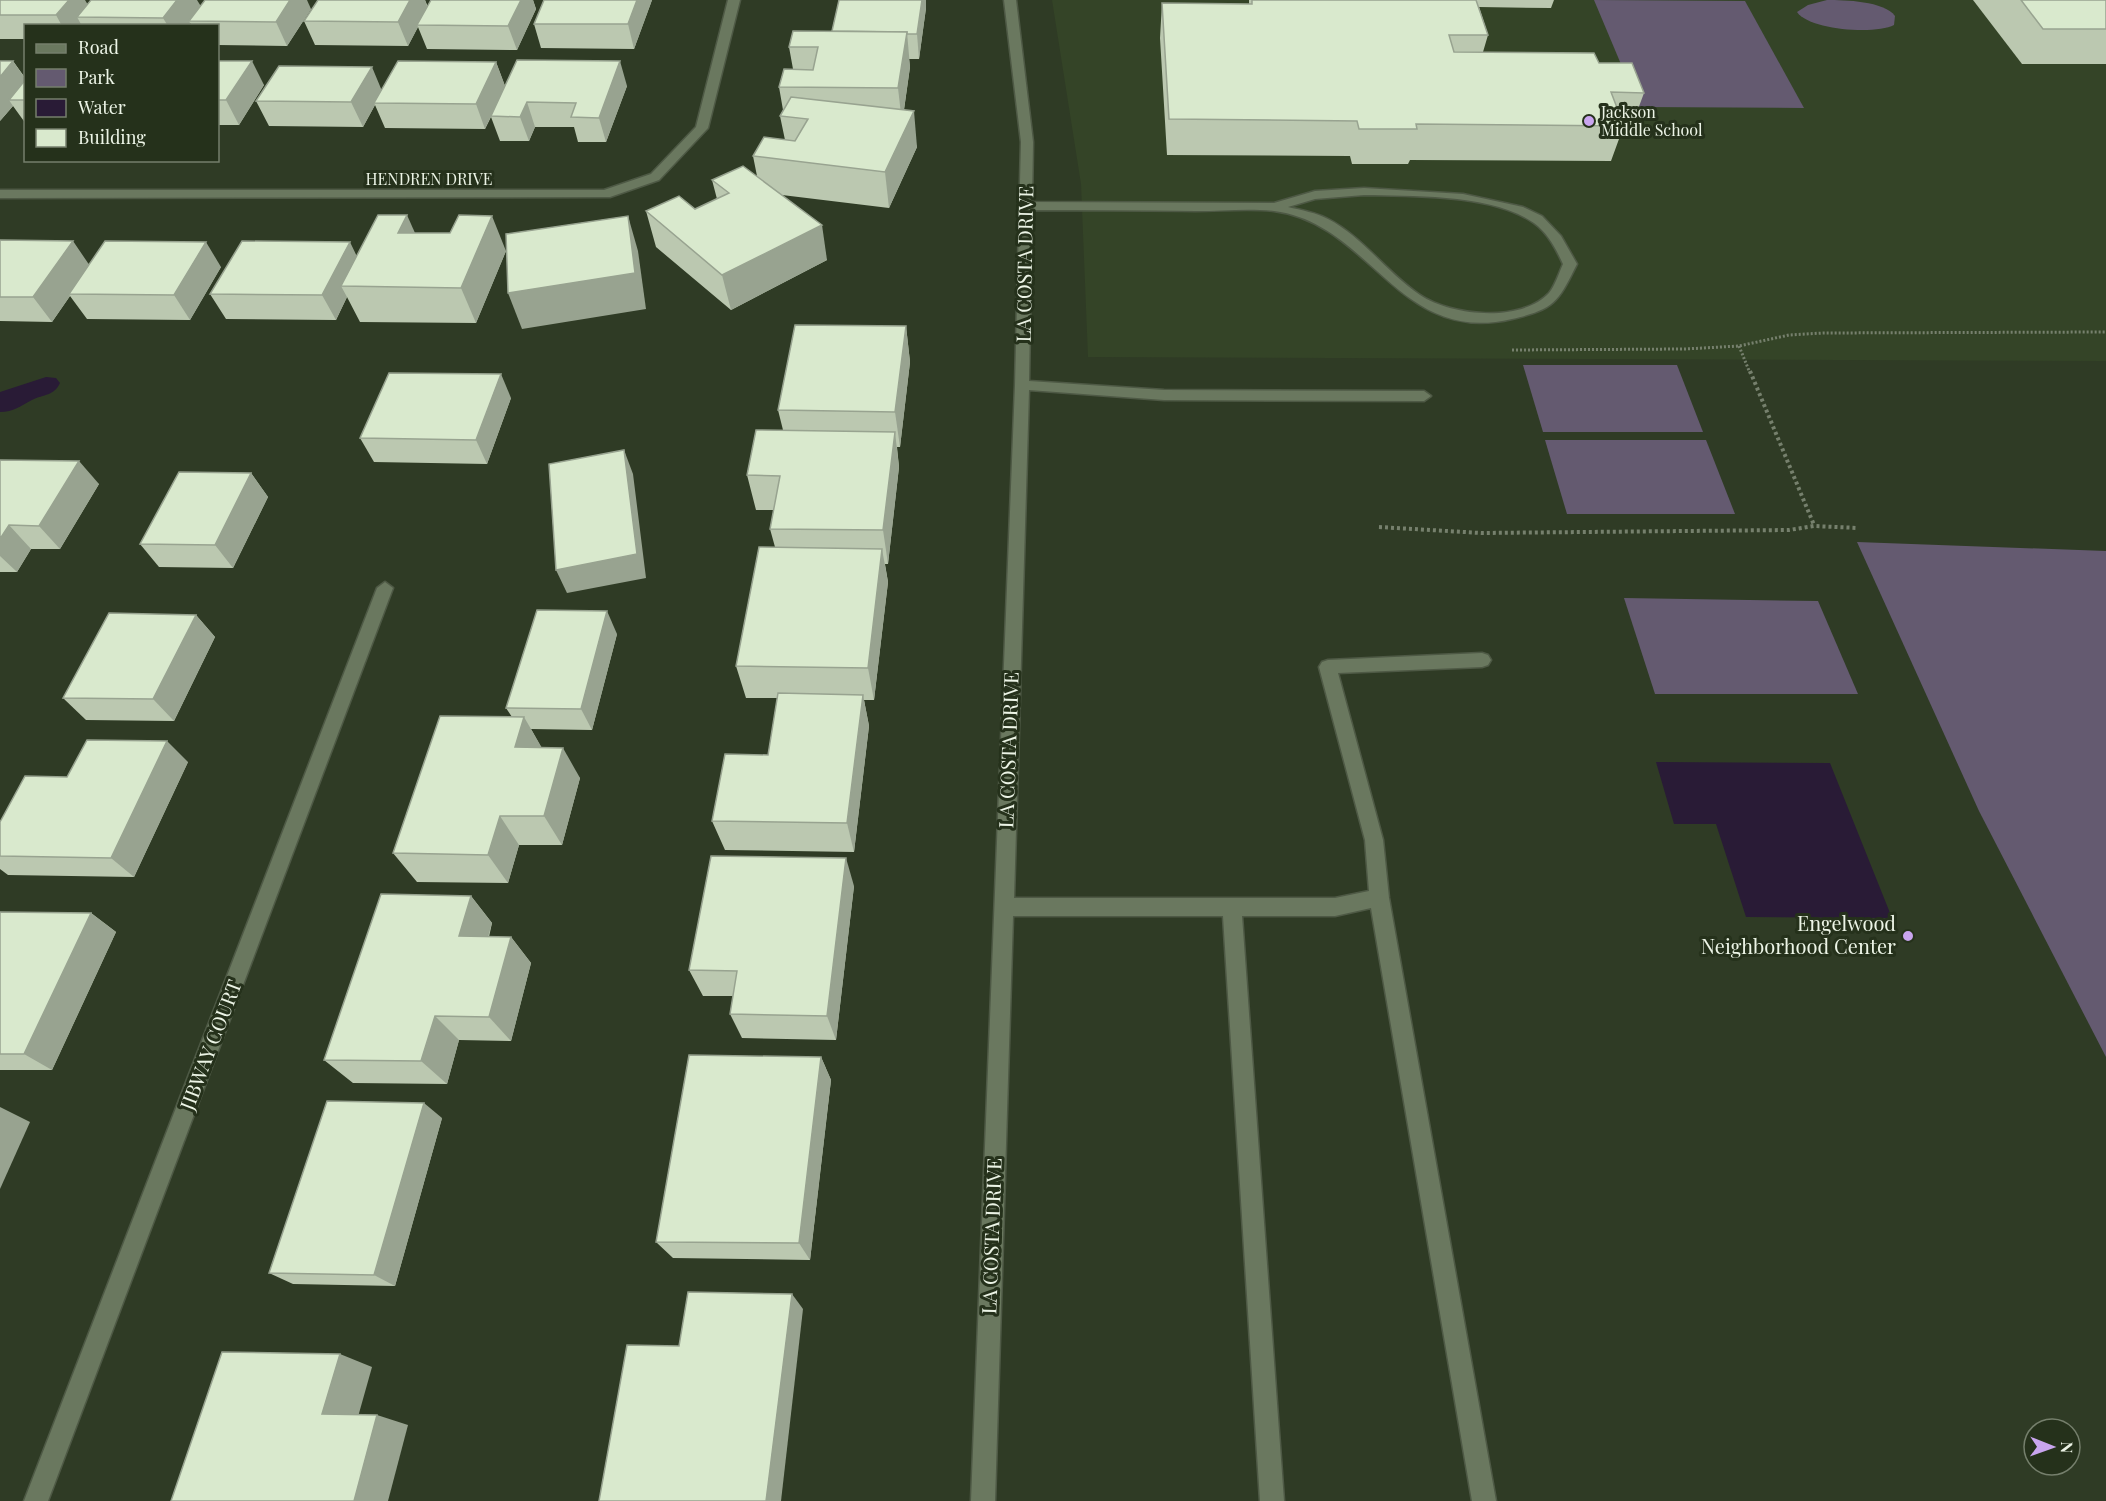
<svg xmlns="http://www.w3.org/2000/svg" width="2106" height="1501" viewBox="0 0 2106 1501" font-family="'Playfair Display',serif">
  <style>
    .built { fill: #344427 }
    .green { fill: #645a70 }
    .water { fill: #291b36 }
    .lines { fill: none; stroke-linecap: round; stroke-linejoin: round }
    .minor-casing { stroke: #4e5945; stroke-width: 3 }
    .path-far1 { stroke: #76806d; stroke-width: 3; stroke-dasharray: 2 2; stroke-linecap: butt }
    .path { stroke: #76806d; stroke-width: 4; stroke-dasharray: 3 3; stroke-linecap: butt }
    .minor { fill: #6a785f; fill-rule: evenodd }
    .wall { fill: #bbc8b0 }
    .shaded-wall { fill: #98a390 }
    .building { fill: #d9e9cd; stroke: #98a390; stroke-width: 1.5 }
    .poi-dot { fill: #c9a5ee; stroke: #25311b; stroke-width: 2 }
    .labels { text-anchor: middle; stroke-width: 6; stroke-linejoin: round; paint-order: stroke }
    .far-poi-label { font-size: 16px; fill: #ecf4e6; stroke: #25311b; text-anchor: start }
    .far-street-label { font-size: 16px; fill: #ecf4e6; stroke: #25311b }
    .street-label { font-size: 20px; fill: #ecf4e6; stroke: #25311b }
    .poi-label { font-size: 20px; fill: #ecf4e6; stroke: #25311b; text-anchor: end }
  </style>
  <rect width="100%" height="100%" fill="#2f3b25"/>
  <polygon class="built" points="1052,0 2106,0 2106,361 1088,357 1081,184"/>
  <g class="green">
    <polygon points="1594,0 1745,1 1804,108 1639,107"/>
    <path d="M 1827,0 C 1845,0 1884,1 1895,16 L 1894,25 C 1875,35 1809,30 1797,12 L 1808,5 Z"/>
    <polygon points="1523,365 1677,365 1703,432 1543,432"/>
    <polygon points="1545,440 1706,440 1735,514 1567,514"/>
    <polygon points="1857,542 2106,551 2106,1057 1979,811"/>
    <polygon points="1624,598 1818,601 1858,694 1655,694"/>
  </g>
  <g class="water">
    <path d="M 46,377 L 56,378 L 60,383 C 54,396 44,394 32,400 C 20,406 14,412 0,412 L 0,392 Z"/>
    <polygon points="1656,762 1830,763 1892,918 1746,917 1716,824 1674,824"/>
  </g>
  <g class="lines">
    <defs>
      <g id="minor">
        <polygon points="728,0 740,0 708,128 659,180 610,197 0,198 0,190 604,190 651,174 696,127"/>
        <path d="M 1004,0 L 1016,0 L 1033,142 L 1032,202 L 1274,203 L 1315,191 L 1364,188 L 1463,194 L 1523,207 L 1542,216 L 1561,236 L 1577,264 C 1558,302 1555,309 1512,319 C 1398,346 1371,223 1274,211 C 1249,208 1221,211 1196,211 C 1141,210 1087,210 1032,210 L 1029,381 L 1164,390 L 1424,391 L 1431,396 L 1424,401 L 1164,400 L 1029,390 L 1014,898 L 1335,898 L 1369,891 L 1365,840 L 1319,667 L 1322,662 L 1328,660 L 1482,653 L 1488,655 L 1491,660 L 1488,665 L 1482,667 L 1338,673 L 1383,840 L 1389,898 L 1496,1501 L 1472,1501 L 1371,908 L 1335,916 L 1242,916 L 1284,1501 L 1260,1501 L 1223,916 L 1013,916 L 995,1501 L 971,1501 L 1015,385 L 1021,142 ZM 1364,195 C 1413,196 1493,194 1534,223 C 1548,233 1556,249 1563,264 C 1559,273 1555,286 1549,293 C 1521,323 1451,316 1420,295 C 1387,273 1363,237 1328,219 C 1317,213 1301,210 1288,207 L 1315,199 Z"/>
        <polygon points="385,582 393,588 48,1501 24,1501 377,588"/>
      </g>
    </defs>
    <use href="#minor" class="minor-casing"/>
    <g class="path-far1">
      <polyline points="1739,346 1750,373"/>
      <polyline points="1512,350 1685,349 1739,346 1789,335 1823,333 2106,332"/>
    </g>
    <g class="path">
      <polyline points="1750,371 1814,525"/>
      <polyline points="1379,527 1481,533 1789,530 1814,526 1858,528"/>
    </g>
    <use href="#minor" class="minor"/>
  </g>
  <g class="wall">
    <polygon points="0,0 88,4 311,9 287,46 218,45 218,26 192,26 190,23 189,26 26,26 26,39 0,39"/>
    <polygon points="425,0 428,7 431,0 533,0 536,9 517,50 427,49 418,27 408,46 315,45 304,21"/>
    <polygon points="544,0 652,0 634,49 541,48 534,24"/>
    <polygon points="839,0 926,0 926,8 919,59 909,59 910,67 904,110 917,147 889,208 782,195 827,260 731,310 656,247 646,211 695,209 717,199 712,180 757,176 753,156 785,140 780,116 783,110 779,87 793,69 789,47 832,31"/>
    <polygon points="1249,0 1579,0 1554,0 1551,8 1479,7 1488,35 1483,52 1599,63 1644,93 1631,128 1623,128 1611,161 1410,160 1408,164 1352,164 1350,156 1167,155 1160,38 1162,3 1249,4"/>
    <polygon points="1973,0 2106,0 2106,64 2022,64"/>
    <polygon points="13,61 26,79 26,124 13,106 0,121"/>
    <polygon points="218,61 264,85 239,125 218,125"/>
    <polygon points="496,62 505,86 627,86 606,142 578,142 574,127 535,127 529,141 500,141 491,117 485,129 385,128 375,105 363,127 269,126 256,101 382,90"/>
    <polygon points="415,233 506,251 476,323 360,322 347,297 336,320 226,319 210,294 357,256"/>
    <polygon points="0,240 89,264 221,267 190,320 87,319 70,296 52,322 0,321"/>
    <polygon points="906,326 910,362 900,447 897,447 899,467 888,564 885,564 888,582 874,700 864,700 869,726 854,852 725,850 712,821 768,755 778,698 746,698 736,666 775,547 770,529 774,510 756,510 747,475 783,430 778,410"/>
    <polygon points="511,398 487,464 374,462 360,438"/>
    <polygon points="0,460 99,484 60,549 31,549 17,572 0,572"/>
    <polygon points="251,473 268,497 233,568 159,567 140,544"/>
    <polygon points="196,615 215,637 174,721 86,720 63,698"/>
    <polygon points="617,634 592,730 531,729 541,747 580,778 562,845 519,845 508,883 417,882 393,853 512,717 506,708"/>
    <polygon points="188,762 134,877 8,875 0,869 0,822 67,777"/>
    <polygon points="854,886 836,1040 742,1038 730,1014 733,996 703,996 689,970"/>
    <polygon points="471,896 492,923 489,937 511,937 531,963 511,1041 459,1040 447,1084 353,1083 324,1060"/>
    <polygon points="0,912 91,913 116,932 52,1070 0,1070"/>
    <polygon points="821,1057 831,1080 810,1260 673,1258 656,1242"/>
    <polygon points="442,1118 395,1286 293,1284 269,1273"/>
  </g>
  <g class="shaded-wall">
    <polygon points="69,0 85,0 93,13 77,17 82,26 62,26 56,15"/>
    <polygon points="177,0 197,0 202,8 189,21 190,23 189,26 168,26 163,18"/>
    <polygon points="290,0 307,0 311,9 287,46 276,22"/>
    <polygon points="410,0 425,0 428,9 417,25 418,27 408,46 398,22"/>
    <polygon points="521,0 533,0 536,9 517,50 508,26"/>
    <polygon points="637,0 652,0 634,49 628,24"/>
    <polygon points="922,0 926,0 926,8 919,59 917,34"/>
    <polygon points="907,32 910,67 902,123 898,88"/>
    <polygon points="13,61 26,80 9,100 13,106 0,121 0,77"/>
    <polygon points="252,61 264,85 239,125 226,100"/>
    <polygon points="620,61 627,86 606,142 599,118"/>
    <polygon points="496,62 505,86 485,129 476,104"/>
    <polygon points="372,67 382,91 374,103 375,105 363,127 351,102"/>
    <polygon points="527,102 535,127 529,141 520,117"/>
    <polygon points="914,111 917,147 889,208 885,172"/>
    <polygon points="407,215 423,251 398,233"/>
    <polygon points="492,216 506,251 476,323 461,288"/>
    <polygon points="628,216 638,251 646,309 522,329 508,293"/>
    <polygon points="822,225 827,260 731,310 722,275"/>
    <polygon points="73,241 90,266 69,294 70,296 52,322 33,297"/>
    <polygon points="206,242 221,267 190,320 174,295"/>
    <polygon points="350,242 362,267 341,286 347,297 336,320 322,295"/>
    <polygon points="906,326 910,362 900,447 895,412"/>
    <polygon points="501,374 511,398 487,464 476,440"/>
    <polygon points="895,432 899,467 888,564 883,530"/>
    <polygon points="624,450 633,474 646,578 567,593 556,570"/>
    <polygon points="79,461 99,484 60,549 39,526"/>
    <polygon points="251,473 268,497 233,568 215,545"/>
    <polygon points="9,525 31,549 17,572 0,556 0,539"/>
    <polygon points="882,549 888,582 874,700 868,668"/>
    <polygon points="607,611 617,634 592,730 581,709"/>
    <polygon points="196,615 215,637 174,721 153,699"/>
    <polygon points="863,695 869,726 854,852 847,823"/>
    <polygon points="524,717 542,748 515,747"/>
    <polygon points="167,741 188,762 134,877 111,858"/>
    <polygon points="563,748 580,778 562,845 544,816"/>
    <polygon points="500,816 519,845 508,883 488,855"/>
    <polygon points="846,858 854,886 836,1040 827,1016"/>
    <polygon points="471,896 492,923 481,962 459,936"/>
    <polygon points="91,913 116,932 52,1070 24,1054"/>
    <polygon points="511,937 531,963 511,1041 489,1017"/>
    <polygon points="435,1016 459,1040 447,1084 421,1061"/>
    <polygon points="821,1057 831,1080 810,1260 799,1243"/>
    <polygon points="424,1103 442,1118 395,1286 374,1275"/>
    <polygon points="0,1107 30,1122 0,1189"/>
    <polygon points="792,1294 803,1309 781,1501 766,1501"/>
    <polygon points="340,1354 372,1367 356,1424 322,1414"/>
    <polygon points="377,1415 408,1425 388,1501 354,1501"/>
  </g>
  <g class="building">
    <polygon points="0,0 69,0 56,15 0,15"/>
    <polygon points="91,0 177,0 163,18 77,17"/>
    <polygon points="205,0 290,0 276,22 189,21"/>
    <polygon points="318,0 410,0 398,22 304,21"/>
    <polygon points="431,0 521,0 508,26 417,25"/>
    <polygon points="544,0 637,0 628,24 534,24"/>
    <polygon points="839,0 922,0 917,34 907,34 907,32 832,31"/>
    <polygon points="1252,0 1476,0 1488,35 1449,35 1454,52 1594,53 1599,63 1632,63 1644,93 1611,92 1624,126 1416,124 1417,129 1359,129 1357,121 1169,119 1162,3 1252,4"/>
    <polygon points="2021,0 2106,0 2106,29 2043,29"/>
    <polygon points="793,31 907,32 898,88 779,87 784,69 813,70 818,47 789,47"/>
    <polygon points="517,60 620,61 599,118 571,117 576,103 527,102 520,117 491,116"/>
    <polygon points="0,61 13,61 0,77"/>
    <polygon points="218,61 252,61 226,100 218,100"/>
    <polygon points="398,61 496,62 476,104 374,103"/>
    <polygon points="279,66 372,67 351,102 256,101"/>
    <polygon points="26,79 26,100 9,100"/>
    <polygon points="791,97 914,111 885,172 753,156 764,137 795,141 808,119 780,116"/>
    <polygon points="743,166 822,225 722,275 646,211 679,196 695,209 729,193 712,180"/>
    <polygon points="378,215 407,215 398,233 450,233 459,215 492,216 461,288 341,286"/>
    <polygon points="628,216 635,273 508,293 506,234"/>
    <polygon points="0,240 73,241 33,297 0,297"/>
    <polygon points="105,241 206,242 174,295 69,294"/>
    <polygon points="242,241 350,242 322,295 210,294"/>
    <polygon points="795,325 906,326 895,412 778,410"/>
    <polygon points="389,373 501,374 476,440 360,438"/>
    <polygon points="756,430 895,432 883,530 770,529 780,476 747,475"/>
    <polygon points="624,450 637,554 556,570 549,464"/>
    <polygon points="0,460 79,461 39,526 9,525 0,539"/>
    <polygon points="179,472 251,473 215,545 140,544"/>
    <polygon points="759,547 882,549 868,668 736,666"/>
    <polygon points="537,610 607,611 581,709 506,708"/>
    <polygon points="109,613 196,615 153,699 63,698"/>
    <polygon points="778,693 863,695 847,823 712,821 725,754 768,755"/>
    <polygon points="440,716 524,717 515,747 563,748 544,816 500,816 488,855 393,853"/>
    <polygon points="87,740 167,741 111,858 0,856 0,822 25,776 67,777"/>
    <polygon points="711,856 846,858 827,1016 730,1014 737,971 689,970"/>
    <polygon points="381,894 471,896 459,936 511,937 489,1017 435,1016 421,1061 324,1060"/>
    <polygon points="0,912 91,913 24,1054 0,1054"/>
    <polygon points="689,1055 821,1057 799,1243 656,1242"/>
    <polygon points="327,1101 424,1103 374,1275 269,1273"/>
    <polygon points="688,1292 792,1294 766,1501 599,1501 627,1345 679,1346"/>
    <polygon points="222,1352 340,1354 322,1414 377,1415 354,1501 171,1501"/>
  </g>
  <g class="poi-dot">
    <circle cx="1589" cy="121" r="6"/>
    <circle cx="1908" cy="936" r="6"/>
  </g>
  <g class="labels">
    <g class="far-poi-label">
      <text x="1601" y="118">Jackson<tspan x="1601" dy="18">Middle School</tspan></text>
    </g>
    <g class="far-street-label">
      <text x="429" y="185">HENDREN DRIVE</text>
    </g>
    <g class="street-label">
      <text transform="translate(1025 264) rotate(-89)" y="7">LA COSTA DRIVE</text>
      <text transform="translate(1009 750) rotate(-88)" y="7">LA COSTA DRIVE</text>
      <text transform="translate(211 1045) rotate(-69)" y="7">JIBWAY COURT</text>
      <text transform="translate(992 1236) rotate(-88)" y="7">LA COSTA DRIVE</text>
    </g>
    <g class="poi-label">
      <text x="1896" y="931">Engelwood<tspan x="1896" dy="23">Neighborhood Center</tspan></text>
    </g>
  </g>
  <rect x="24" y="24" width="195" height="138" fill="#25311b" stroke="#757f6c" stroke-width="1.5"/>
  <rect x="36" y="44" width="30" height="9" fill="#6a785f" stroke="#757f6c" stroke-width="1.5"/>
  <text x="78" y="54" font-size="18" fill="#ecf4e6">Road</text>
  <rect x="36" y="69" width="30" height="18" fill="#645a70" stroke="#757f6c" stroke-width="1.5"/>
  <text x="78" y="84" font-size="18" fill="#ecf4e6">Park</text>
  <rect x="36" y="99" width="30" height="18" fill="#291b36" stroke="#757f6c" stroke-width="1.5"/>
  <text x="78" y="114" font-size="18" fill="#ecf4e6">Water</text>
  <rect x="36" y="129" width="30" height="18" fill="#d9e9cd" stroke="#757f6c" stroke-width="1.5"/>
  <text x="78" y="144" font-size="18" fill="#ecf4e6">Building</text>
  <g transform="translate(2052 1447) rotate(91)"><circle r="28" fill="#25311b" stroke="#757f6c" stroke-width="1.5"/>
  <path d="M0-4.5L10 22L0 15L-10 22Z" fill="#c9a5ee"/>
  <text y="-9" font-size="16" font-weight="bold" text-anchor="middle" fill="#ecf4e6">N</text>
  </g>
</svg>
